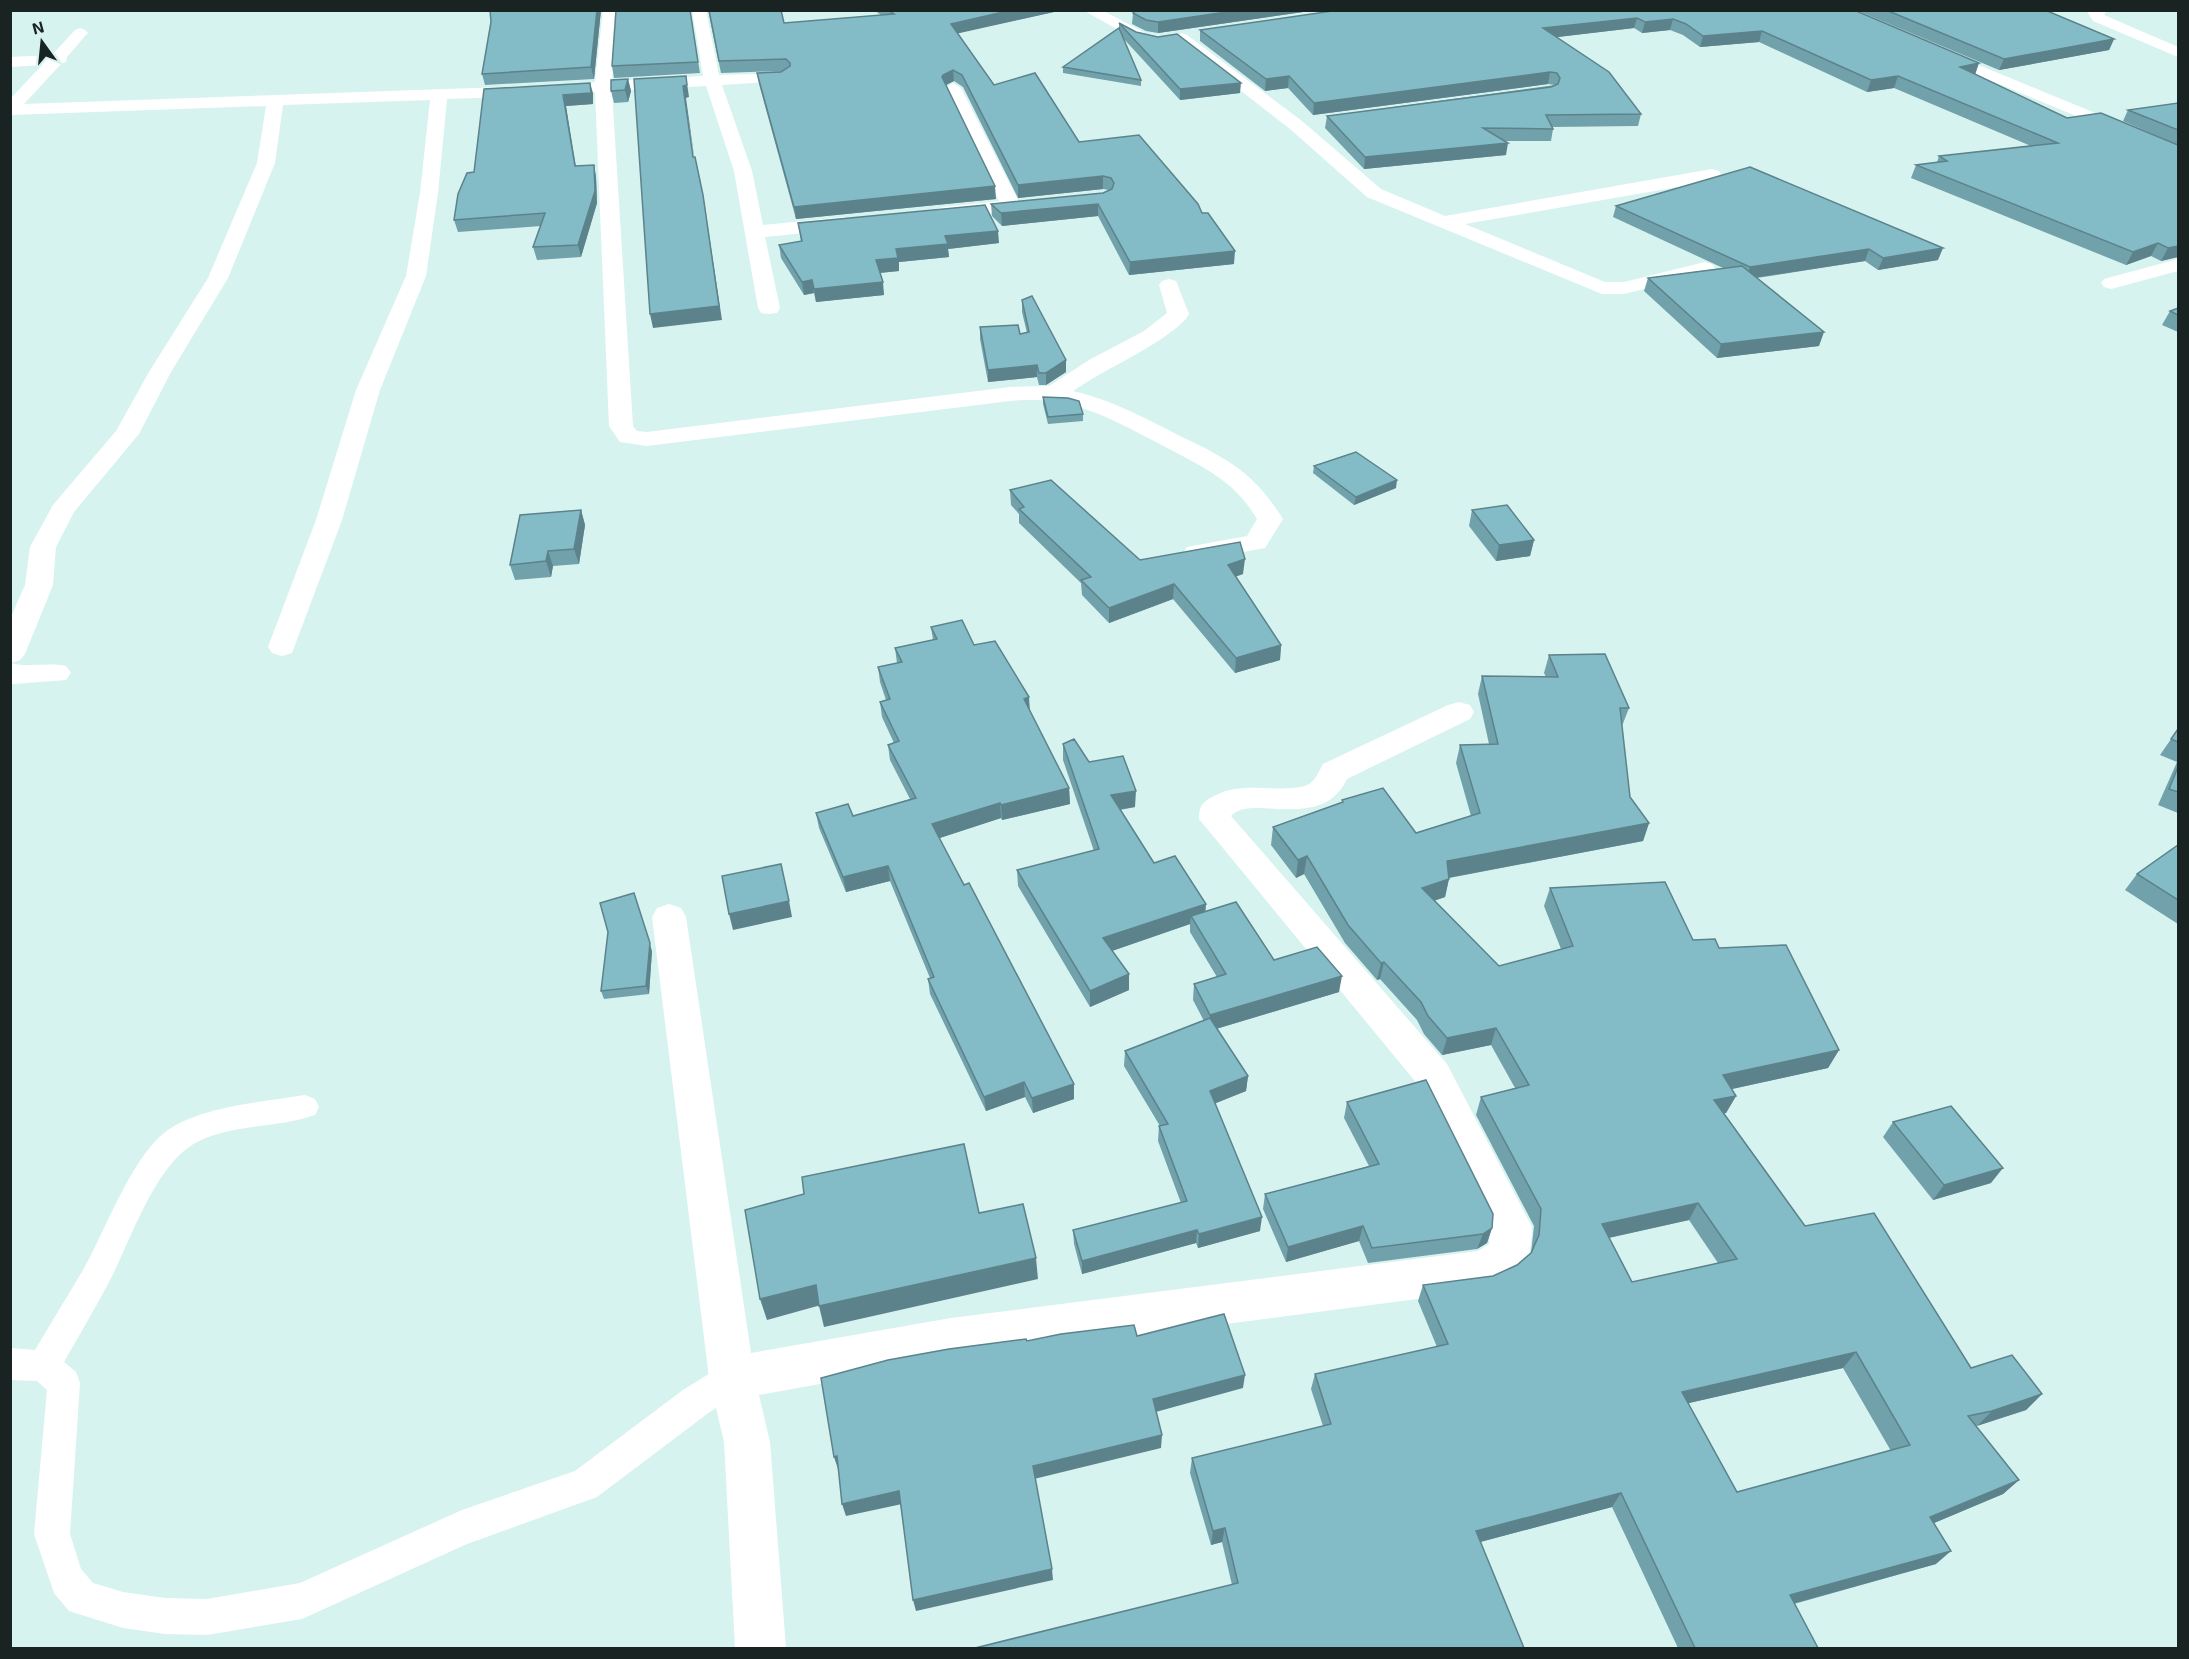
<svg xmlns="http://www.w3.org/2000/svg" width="2189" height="1659" viewBox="0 0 2189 1659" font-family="'Exo 2',sans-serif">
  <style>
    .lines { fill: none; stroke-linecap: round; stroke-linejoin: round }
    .service { fill: #fff; fill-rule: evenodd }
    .minor { fill: #fff; fill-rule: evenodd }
    .wall { fill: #71a1aa; fill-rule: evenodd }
    .shaded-wall { fill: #5c838b }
    .building { fill: #83bbc6; stroke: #5c838b; stroke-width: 1.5; fill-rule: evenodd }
  </style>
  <rect width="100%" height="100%" fill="#d7f3f0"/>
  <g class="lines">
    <path class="service" d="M 305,1095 L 315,1099 L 319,1107 L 315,1115 C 278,1128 235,1124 199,1141 C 155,1162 131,1241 109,1282 C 95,1309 79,1335 64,1362 L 76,1372 L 80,1383 L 70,1534 L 81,1569 L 93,1583 L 123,1592 L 165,1598 L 207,1599 L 300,1583 L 462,1510 L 575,1471 L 683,1390 L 720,1367 L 732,1362 L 744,1367 L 748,1378 L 744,1389 L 707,1414 L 597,1497 L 467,1544 L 302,1619 L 207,1635 L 165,1634 L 123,1628 L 69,1611 L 54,1593 L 34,1534 L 47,1390 L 37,1381 L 10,1380 L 10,1348 L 35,1350 C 53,1319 72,1290 89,1259 C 108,1223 135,1152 168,1130 C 203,1106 263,1102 305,1095 Z"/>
    <g class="minor">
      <path d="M 603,10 L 617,10 L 612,81 L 703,76 L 692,10 L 706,10 L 719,75 L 788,73 L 790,76 L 782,81 L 722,85 L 752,171 L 763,225 L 844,217 L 851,219 L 854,223 L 851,227 L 844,229 L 765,237 L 780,308 L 777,313 L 769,314 L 761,313 L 758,308 L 734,171 L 706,86 L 612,91 L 633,426 L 637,431 L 647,432 L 1010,387 L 1049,386 L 1089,360 L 1144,331 L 1167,313 L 1159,285 L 1162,281 L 1169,279 L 1176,281 L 1189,314 L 1186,319 C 1157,348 1109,366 1073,391 C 1112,400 1145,418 1180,436 C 1205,448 1231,460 1251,479 C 1264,491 1274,505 1283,519 L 1265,548 L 1196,561 L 1187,559 L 1183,553 L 1187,547 L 1247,536 L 1257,519 C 1250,507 1241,496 1231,487 C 1209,468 1182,456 1156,442 C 1125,426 1093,408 1058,402 C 1037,398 1015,400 994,403 L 647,446 L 620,442 L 609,426 L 595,92 L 585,93 L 577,88 L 579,85 L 595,82 Z"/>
      <polygon points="1083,10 1102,10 1145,33 1165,37 1168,40 1160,45 1136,40"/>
      <polygon points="2089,10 2107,10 2104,15 2178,47 2178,57 2093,21 2088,13"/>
      <path d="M 80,28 L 85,30 L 88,33 L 85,36 L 67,57 L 66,62 L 61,64 L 24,104 L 528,86 L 536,91 L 528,96 L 447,99 L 438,193 L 426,276 L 380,390 L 342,520 L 292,653 L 282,656 L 272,653 L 268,647 L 316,520 L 356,390 L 406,276 L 420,193 L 430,100 L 283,105 L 275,163 L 228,278 L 171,372 L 139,434 L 74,512 L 56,547 L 53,585 L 25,654 L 20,660 L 11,663 C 29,668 48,662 66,666 L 71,673 L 66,680 L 13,684 L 10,684 L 10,619 L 25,585 L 30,547 L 53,505 L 116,431 L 149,372 L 208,278 L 257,163 L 266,106 L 10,115 L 10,99 L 42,65 L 10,67 L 10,57 L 52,55 L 75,30 Z"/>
      <polygon points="1182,33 1187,35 1302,121 1381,189 1445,216 1712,169 1719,171 1721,175 1719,179 1712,181 1465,224 1605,282 1624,282 1705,262 1712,264 1715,268 1712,272 1624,294 1602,294 1367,197 1290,129 1177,41 1174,38"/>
      <polygon points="1937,48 2178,147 2178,158 1931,56 1929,53 1931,50"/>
      <polygon points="953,83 961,88 1021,206 1018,210 943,219 936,217 933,213 936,209 943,207 999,201 945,88"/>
      <polygon points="2178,259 2178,271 2111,289 2104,287 2101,283 2104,279"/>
      <path d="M 1459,702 L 1470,705 L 1474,712 L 1470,719 L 1347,779 C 1322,833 1251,793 1231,816 L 1447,1064 L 1532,1227 C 1531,1267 1524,1275 1486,1290 L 951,1360 L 759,1395 L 770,1442 L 786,1648 L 735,1648 L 724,1442 L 709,1378 L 652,917 L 657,908 L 669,904 L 681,908 L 686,917 L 751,1353 L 951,1318 L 1478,1251 L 1489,1244 L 1490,1228 L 1419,1086 L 1199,819 C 1199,804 1204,801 1216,795 C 1246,780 1288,795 1309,784 C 1316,780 1319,771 1323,764 L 1448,705 Z"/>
    </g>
  </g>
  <g class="wall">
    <polygon points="601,10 594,79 485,85 482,74 491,22"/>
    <polygon points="690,10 700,73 614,78 612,66"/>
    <polygon points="708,10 784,23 881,15 874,10 1063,10 957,33 994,85 1079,142 1202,213 1234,264 1129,275 1098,216 1002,226 992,216 991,204 1103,193 1109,190 1103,189 1018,198 963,87 954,81 946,85 996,199 796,219 759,84 757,73 782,71 721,73"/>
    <polygon points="1317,10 1158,33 1146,31 1132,24 1133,13"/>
    <polygon points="1854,10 1975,74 2067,118 2178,145 2178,257 2161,261 2151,256 2126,265 1911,178 1916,165 1937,162 1939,156 2031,146 1894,88 1867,92 1759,42 1700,47 1683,35 1670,30 1642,33 1634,28 1557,37 1641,114 1638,126 1552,127 1553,129 1551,141 1504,141 1506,155 1364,169 1325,128 1327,116 1555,85 1548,84 1313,115 1288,88 1265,91 1200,41 1200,30"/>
    <polygon points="1856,10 2045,10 2114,39 2109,50 1999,70"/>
    <polygon points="1119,23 1136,32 1240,93 1180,100 1123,38 1141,80 1141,86 1063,73 1063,67 1119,28"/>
    <polygon points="628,79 631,91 628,102 614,103 611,91"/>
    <polygon points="484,89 593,93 593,104 566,106 576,166 594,165 596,177 597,203 581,257 537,260 533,247 541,226 458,232 454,220 474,172"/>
    <polygon points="2178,103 2178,145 2123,121 2128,110"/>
    <polygon points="1616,206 1938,260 1878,270 1865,261 1757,278 1819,346 1717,358 1644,291 1648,278 1723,268 1613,217"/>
    <polygon points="798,223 999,243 948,249 949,257 899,262 899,271 880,273 884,295 816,302 814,293 804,295 781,258 779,245 801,242"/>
    <polygon points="1022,300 1066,372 1046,385 1039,385 1037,377 988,382 980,339 980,327 1020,334 1027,333 1022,312"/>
    <polygon points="2178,308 2178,332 2162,325 2170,311"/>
    <polygon points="1043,397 1083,414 1083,421 1048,424 1043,404"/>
    <polygon points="1314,466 1396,488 1354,505 1313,473"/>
    <polygon points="1010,490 1140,560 1243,574 1236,576 1281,645 1280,660 1235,673 1173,599 1109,623 1082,595 1081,583 1019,523 1019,514 1011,505"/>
    <polygon points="581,510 585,525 579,564 553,566 551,577 515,580 510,565"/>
    <polygon points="1472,510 1534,540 1530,556 1496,561 1469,526"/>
    <polygon points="931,627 974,645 1029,697 1029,710 1069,788 1070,804 1002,820 1001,818 939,838 1074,1084 1074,1099 1033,1113 1025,1097 986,1111 930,994 928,979 930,978 890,881 846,892 819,828 816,813 853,816 910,799 890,760 888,745 894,743 882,717 880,702 886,700 880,682 878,667 897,663 895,648 933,640"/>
    <path d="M 1549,655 L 1629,708 L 1622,726 L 1630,797 L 1649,823 L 1643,841 L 1449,878 L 1445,897 L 1434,901 L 1499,966 L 1561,949 L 1544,906 L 1550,888 L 1693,940 L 1719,948 L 1839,1050 L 1828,1068 L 1731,1089 L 1736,1096 L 1726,1113 L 1724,1113 L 1805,1226 L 1971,1368 L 2042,1394 L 2026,1410 L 1976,1426 L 2019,1480 L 2003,1494 L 1934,1523 L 1936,1564 L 1794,1604 L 1818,1648 L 1678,1648 L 1612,1507 L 1480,1542 L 1232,1585 L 1222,1542 L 1211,1545 L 1190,1473 L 1192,1458 L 1323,1426 L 1311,1389 L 1315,1374 L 1437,1347 L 1418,1301 L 1423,1285 L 1493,1276 L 1517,1265 L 1531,1253 L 1534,1226 L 1476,1115 L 1481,1097 L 1515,1088 L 1491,1045 L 1442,1055 L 1424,1034 L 1417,1020 L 1380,979 L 1377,980 L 1345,943 L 1304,874 L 1296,878 L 1271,845 L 1273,827 L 1342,802 L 1342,800 L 1416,833 L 1471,816 L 1456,763 L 1460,745 L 1489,744 L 1478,694 L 1482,676 L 1546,677 L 1544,673 ZM 1689,1220 L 1718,1263 L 1632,1282 L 1609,1238 ZM 1843,1368 L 1891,1451 L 1737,1492 L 1688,1403 Z"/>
    <polygon points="2178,729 2178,813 2158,805 2177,762 2160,755"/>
    <polygon points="1063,744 1089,762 1135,807 1120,810 1154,863 1205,911 1274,960 1339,992 1216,1029 1248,1076 1246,1091 1215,1103 1260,1231 1198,1248 1196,1243 1082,1274 1074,1244 1073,1230 1181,1203 1158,1141 1159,1126 1160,1126 1124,1066 1125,1051 1204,1021 1193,1000 1194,984 1217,977 1190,932 1190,924 1112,951 1129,990 1090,1007 1018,886 1017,870 1094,851 1063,760"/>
    <polygon points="2178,845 2178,924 2125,890 2137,874"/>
    <polygon points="652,951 649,994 604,999 601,991"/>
    <polygon points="1347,1102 1492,1228 1487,1243 1477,1249 1368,1263 1359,1241 1286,1262 1263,1209 1265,1194 1369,1166 1344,1118"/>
    <polygon points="1893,1122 1991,1183 1933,1200 1883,1137"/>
  </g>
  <g class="shaded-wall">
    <polygon points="597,10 601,10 594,79 591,67"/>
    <polygon points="1012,10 1063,10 951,35 951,24"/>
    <polygon points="1240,10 1317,10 1158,33 1158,22"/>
    <polygon points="1637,18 1634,28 1541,39 1543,28"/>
    <polygon points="1673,19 1670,30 1642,33 1645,22"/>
    <polygon points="1762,31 1759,42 1700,47 1703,36"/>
    <polygon points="2114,39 2109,50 1999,70 2004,59"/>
    <polygon points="1979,63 1975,75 1960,67"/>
    <polygon points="953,70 954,81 944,86 942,77 943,75"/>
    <polygon points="1550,72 1548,84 1313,115 1314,103"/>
    <polygon points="686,76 689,97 686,98 696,170 683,86"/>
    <polygon points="1289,76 1288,88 1265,91 1266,79"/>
    <polygon points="1898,76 1894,88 1867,92 1871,80"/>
    <polygon points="628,79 631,91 628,102 625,90"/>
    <polygon points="590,83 593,93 593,104 566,106 577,178 575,166 563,95"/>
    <polygon points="1241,83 1240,93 1180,100 1180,89"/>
    <polygon points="1508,143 1506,155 1364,169 1365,157"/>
    <polygon points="594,165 596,177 597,203 581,257 578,245"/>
    <polygon points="1103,176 1103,189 1018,198 1018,185"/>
    <polygon points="995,186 996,199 796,219 794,207"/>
    <polygon points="703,195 722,320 653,328 650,314"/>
    <polygon points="1098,204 1098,216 1002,226 1001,213"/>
    <polygon points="998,231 999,243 948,249 949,257 899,262 899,271 878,273 876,260 896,249 945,236"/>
    <polygon points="2158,243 2151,256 2126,265 2133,252"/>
    <polygon points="2178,246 2178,257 2161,261 2168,248"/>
    <polygon points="1943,248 1938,260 1878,270 1883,258"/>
    <polygon points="1869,249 1865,261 1746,279 1750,267"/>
    <polygon points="1235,251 1234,264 1129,275 1130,262"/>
    <polygon points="812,280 814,293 804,295 802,282"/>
    <polygon points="883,282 884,295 816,302 814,289"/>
    <polygon points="1824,332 1819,346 1717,358 1721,344"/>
    <polygon points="1066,360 1066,372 1046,385 1046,373"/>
    <polygon points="1037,365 1037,377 988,382 988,370"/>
    <polygon points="1397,480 1396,488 1354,505 1356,497"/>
    <polygon points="581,510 585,525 579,564 574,549"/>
    <polygon points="1534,540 1530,556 1496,561 1499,545"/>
    <polygon points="548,551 553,566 551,577 546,561"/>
    <polygon points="1245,559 1243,574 1227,580 1228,565"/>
    <polygon points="1174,584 1173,599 1109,623 1109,608"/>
    <polygon points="1281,645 1280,660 1235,673 1236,658"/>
    <polygon points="1029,697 1030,712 1024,699"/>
    <polygon points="1069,788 1070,804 1002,820 1001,805"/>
    <polygon points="1136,791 1135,807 1110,811 1111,795"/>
    <polygon points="1000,803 1001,818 934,840 932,824"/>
    <polygon points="1649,823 1643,841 1442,879 1447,861"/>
    <polygon points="1307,856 1304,874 1296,878 1298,860"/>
    <polygon points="888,866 890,881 846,892 843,877"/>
    <polygon points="1449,879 1445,897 1418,906 1422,888"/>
    <polygon points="634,893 652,951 649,994 646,986"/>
    <polygon points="789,901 792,917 733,930 729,914"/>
    <polygon points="1206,904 1205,920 1191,916 1190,924 1103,954 1103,938"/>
    <polygon points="1384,962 1380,979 1377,980 1381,963"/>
    <polygon points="1129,974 1129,990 1090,1007 1090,991"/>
    <polygon points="1342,976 1339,992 1209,1031 1210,1015"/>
    <polygon points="1496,1028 1491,1045 1442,1055 1447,1038"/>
    <polygon points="1839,1050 1828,1068 1714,1093 1723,1075"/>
    <polygon points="1248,1076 1246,1091 1209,1106 1210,1091"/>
    <polygon points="1024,1082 1025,1097 986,1111 984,1097"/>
    <polygon points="1074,1084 1074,1099 1033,1113 1032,1098"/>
    <polygon points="1736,1096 1726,1113 1705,1117 1714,1100"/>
    <polygon points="2003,1168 1991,1183 1933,1200 1944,1185"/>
    <polygon points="1698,1203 1689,1220 1594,1241 1602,1224"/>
    <polygon points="1262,1217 1260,1231 1198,1248 1199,1234"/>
    <polygon points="1363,1226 1359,1241 1286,1262 1288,1247"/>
    <polygon points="1492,1228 1487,1243 1477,1249 1483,1234"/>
    <polygon points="1197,1230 1196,1243 1082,1274 1082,1261"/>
    <polygon points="1036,1258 1038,1279 824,1327 819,1306"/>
    <polygon points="816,1285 821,1305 767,1320 760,1299"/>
    <polygon points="1856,1352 1843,1368 1672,1407 1682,1392"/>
    <polygon points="1245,1375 1243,1388 1152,1413 1153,1399"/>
    <polygon points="2042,1394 2026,1410 1977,1426 1992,1411"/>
    <polygon points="1162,1435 1161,1448 1034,1479 1033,1466"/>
    <polygon points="837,1456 841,1469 838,1469 834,1457"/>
    <polygon points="2019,1480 2003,1494 1915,1531 1930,1517"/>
    <polygon points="899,1491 902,1504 846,1516 842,1504"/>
    <polygon points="1621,1493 1612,1507 1469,1545 1476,1531"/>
    <polygon points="1225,1528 1222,1542 1211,1545 1213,1531"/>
    <polygon points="1951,1551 1936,1564 1777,1608 1790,1595"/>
    <polygon points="1052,1569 1053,1580 916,1611 913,1600"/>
  </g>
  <g class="building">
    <polygon points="490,10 597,10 591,67 482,74 491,22"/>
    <polygon points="616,10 690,10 698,62 612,66"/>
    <polygon points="709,10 781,10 784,23 894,14 888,10 1012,10 951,24 994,85 1035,73 1079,142 1139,135 1198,204 1202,213 1208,213 1235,251 1130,262 1098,204 1001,213 991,204 1103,193 1112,189 1114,183 1111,178 1103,176 1018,185 962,75 953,70 943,75 942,77 995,186 794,207 757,73 781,72 790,66 790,63 786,59 719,61"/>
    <polygon points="1136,10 1240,10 1158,22 1146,20 1133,13"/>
    <polygon points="1339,10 1854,10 1979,63 1960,67 2067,118 2101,113 2178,145 2178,246 2168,248 2158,243 2133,252 1916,165 1947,161 1939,156 2058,143 1898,76 1871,80 1762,31 1703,36 1686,24 1673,19 1645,22 1637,18 1543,28 1609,72 1641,114 1546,115 1553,129 1483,128 1508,143 1365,157 1327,116 1551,87 1558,84 1560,78 1557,73 1550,72 1314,103 1289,76 1266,79 1200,30"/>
    <polygon points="1886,10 2045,10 2114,39 2004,59"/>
    <polygon points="1119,23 1136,32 1158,37 1177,34 1241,83 1180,89"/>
    <polygon points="1119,28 1141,80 1063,67"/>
    <polygon points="686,76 687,85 683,86 693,157 695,157 703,195 719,306 650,314 634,79"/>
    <polygon points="628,79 625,90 611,91 611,80"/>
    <polygon points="590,83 591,93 563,95 575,166 594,165 595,191 578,245 533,247 545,213 454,220 458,194 467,173 474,172 484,89"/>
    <polygon points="2178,103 2178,130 2128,110"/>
    <polygon points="1750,167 1943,248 1883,258 1869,249 1750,267 1616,206"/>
    <polygon points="985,205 998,231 945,236 948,244 896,249 898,258 876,260 883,282 814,289 812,280 802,282 779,245 802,241 798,223"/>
    <polygon points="1742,266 1824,332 1721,344 1648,278"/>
    <polygon points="1032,296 1066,360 1046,373 1039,373 1037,365 988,370 980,327 1018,325 1020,334 1029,332 1022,300"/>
    <polygon points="2178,308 2178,315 2170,311"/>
    <polygon points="1043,397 1068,398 1079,401 1083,414 1048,417"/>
    <polygon points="1356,452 1397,480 1356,497 1314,466"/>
    <polygon points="1051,480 1140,560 1240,542 1245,559 1228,565 1281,645 1236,658 1174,584 1109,608 1081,580 1091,577 1019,509 1024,507 1010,490"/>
    <polygon points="1507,505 1534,540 1499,545 1472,510"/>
    <polygon points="581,510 574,549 548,551 546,561 510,565 520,515"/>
    <polygon points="962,620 974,645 995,641 1029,697 1024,699 1069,788 1001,805 1000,803 932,824 964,885 969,883 1074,1084 1032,1098 1024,1082 984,1097 928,979 934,977 888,866 843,877 816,813 848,804 853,816 916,798 888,745 899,741 880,702 890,699 878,667 902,662 895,648 937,639 931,627"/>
    <path d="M 1605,654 L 1629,708 L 1620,708 L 1630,797 L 1649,823 L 1447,861 L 1449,879 L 1422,888 L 1499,966 L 1573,946 L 1550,888 L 1665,882 L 1693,940 L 1715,939 L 1719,948 L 1786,945 L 1839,1050 L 1723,1075 L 1736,1096 L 1714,1100 L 1805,1226 L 1874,1213 L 1971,1368 L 2012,1355 L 2042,1394 L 1992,1411 L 1968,1416 L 2019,1480 L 1930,1517 L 1951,1551 L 1790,1595 L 1818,1648 L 1695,1648 L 1621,1493 L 1476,1531 L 1524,1648 L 975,1648 L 1238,1583 L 1225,1528 L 1213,1531 L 1192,1458 L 1331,1424 L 1315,1374 L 1448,1344 L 1423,1285 L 1493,1276 L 1517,1265 L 1531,1253 L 1539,1235 L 1541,1209 L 1481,1097 L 1529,1085 L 1496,1028 L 1447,1038 L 1428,1016 L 1421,1002 L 1384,962 L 1381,963 L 1348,925 L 1307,856 L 1298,860 L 1273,827 L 1343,802 L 1342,800 L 1383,788 L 1416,833 L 1480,813 L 1460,745 L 1498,744 L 1482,676 L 1558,677 L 1549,655 ZM 1698,1203 L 1737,1259 L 1632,1282 L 1602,1224 ZM 1856,1352 L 1910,1445 L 1737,1492 L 1682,1392 Z"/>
    <polygon points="2178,729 2178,742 2171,739"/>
    <polygon points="1074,739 1089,762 1123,756 1136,791 1111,795 1154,863 1175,856 1206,904 1103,938 1129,974 1090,991 1017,870 1099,849 1063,744"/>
    <polygon points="2178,767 2178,792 2169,789"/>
    <polygon points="2178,845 2178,900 2137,874"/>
    <polygon points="781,864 789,901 729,914 722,876"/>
    <polygon points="634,893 650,943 646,986 601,991 608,932 600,903"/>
    <polygon points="1236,902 1274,960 1317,947 1342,976 1210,1015 1194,984 1226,974 1191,916"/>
    <polygon points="1210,1018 1248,1076 1210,1091 1262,1217 1199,1234 1197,1230 1082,1261 1073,1230 1187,1201 1159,1126 1168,1124 1125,1051"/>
    <polygon points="1426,1080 1493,1214 1492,1228 1483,1234 1372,1248 1363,1226 1288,1247 1265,1194 1379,1164 1347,1102"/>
    <polygon points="1951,1106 2003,1168 1944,1185 1893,1122"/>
    <polygon points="964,1144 979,1213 1023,1204 1036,1258 819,1306 816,1285 760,1299 745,1210 804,1194 802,1177"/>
    <polygon points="1224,1314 1245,1375 1153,1399 1162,1435 1033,1466 1052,1569 913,1600 899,1491 842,1504 837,1456 834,1457 821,1378 888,1360 949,1349 1026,1339 1027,1341 1061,1334 1134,1325 1137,1336"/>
  </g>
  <rect width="2189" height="1659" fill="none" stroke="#182322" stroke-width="24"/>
  <g transform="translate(42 42) rotate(345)" stroke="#d7f3f0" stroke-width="4.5" paint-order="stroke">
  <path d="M0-4.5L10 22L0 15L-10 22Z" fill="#182322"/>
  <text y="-9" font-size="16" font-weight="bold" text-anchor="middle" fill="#182322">N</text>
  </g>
</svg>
